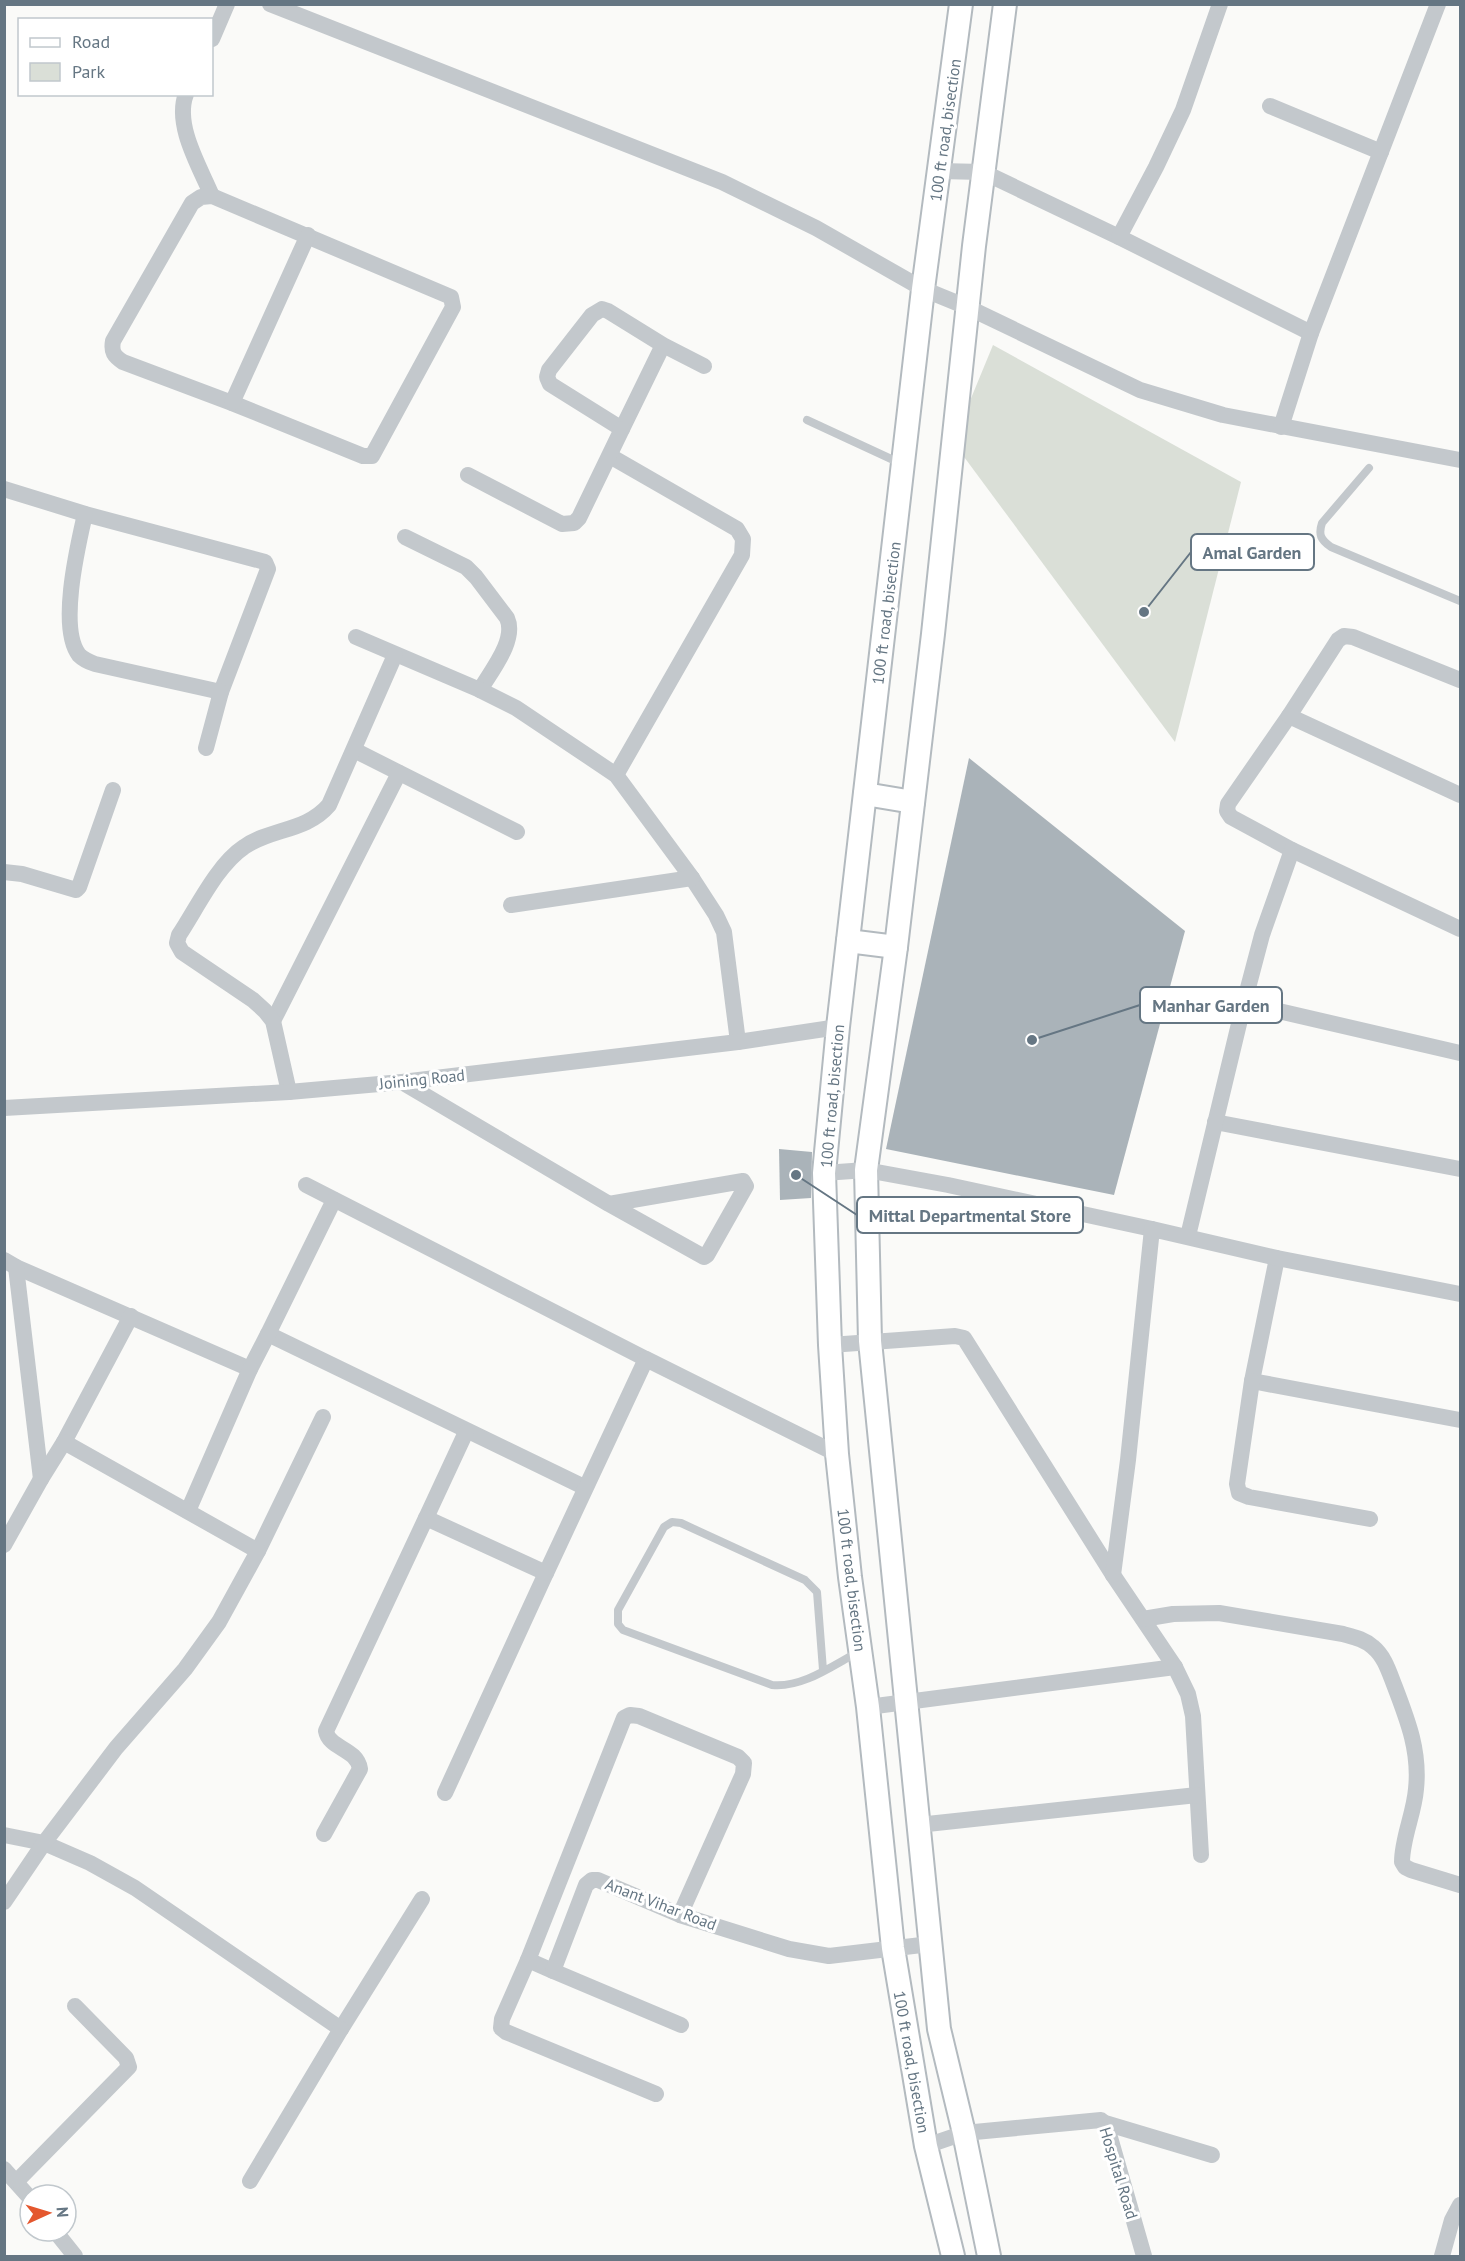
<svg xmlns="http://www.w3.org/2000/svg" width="1465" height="2261" viewBox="0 0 1465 2261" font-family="'PT Sans',sans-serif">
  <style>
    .green { fill: #dadfd7 }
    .building { fill: #aab3b9 }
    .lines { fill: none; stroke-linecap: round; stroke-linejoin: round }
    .secondary-casing { stroke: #b3babf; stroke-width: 26 }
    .lane { stroke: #c3c8cc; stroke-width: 8 }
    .street { stroke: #c3c8cc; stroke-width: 16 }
    .secondary { stroke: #fff; stroke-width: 22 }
    .labels { text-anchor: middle; stroke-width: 6; stroke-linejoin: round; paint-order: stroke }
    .street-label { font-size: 16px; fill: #657683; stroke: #fff }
    .leader { fill: none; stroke: #657683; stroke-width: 2 }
    .callout-dot { fill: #657683; stroke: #fff; stroke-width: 2 }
    .callout { fill: #fff; stroke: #657683; stroke-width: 2 }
    .callout-label { font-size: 18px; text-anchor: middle; font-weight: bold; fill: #657683 }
  </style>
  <rect width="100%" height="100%" fill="#fafaf8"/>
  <polygon class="green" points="993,345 1241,482 1175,742 953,442"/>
  <g class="building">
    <polygon points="969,758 1185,931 1114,1195 886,1149"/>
    <polygon points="779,1149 812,1152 811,1198 780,1200"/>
  </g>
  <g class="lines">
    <defs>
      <g id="secondary">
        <polyline points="865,794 913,802"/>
        <polyline points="848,941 896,947"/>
        <polyline points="953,2256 926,2146 893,1948 868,1707 850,1577 837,1454 830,1345 824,1173 838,1027 923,289 961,4"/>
        <polyline points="989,2256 964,2133 939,2029 870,1341 866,1170 896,947 933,634 974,246 1005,4"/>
      </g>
    </defs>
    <use href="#secondary" class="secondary-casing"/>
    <g class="lane">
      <polyline points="807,420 902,464"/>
      <path d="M 1369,468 L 1322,523 C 1318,535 1321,540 1331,547 L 1460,601"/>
      <path d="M 823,1670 L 817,1592 L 805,1580 L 681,1523 L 672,1522 L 664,1527 L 618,1610 L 618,1624 L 623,1630 L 772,1685 C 803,1688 833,1665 860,1651"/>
    </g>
    <g class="street">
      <polyline points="270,4 722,182 816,228 923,289 967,307 1140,390 1223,415 1460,460"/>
      <polyline points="212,39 227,4"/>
      <path d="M 186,94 C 174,125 200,167 212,196"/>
      <polyline points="1270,106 1381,152"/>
      <polyline points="939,171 983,172 1119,237 1311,333"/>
      <path d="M 212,196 L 451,297 L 453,307 L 372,456 L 363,456 L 232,403 L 123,362 C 114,356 111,352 113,341 L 192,203 L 201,197 Z"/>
      <polyline points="1119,237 1156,167 1183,110 1220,4"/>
      <polyline points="663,345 622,429 550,384 547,377 549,370 592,315 602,309 608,311 663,345 704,366"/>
      <polyline points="232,403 308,235"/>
      <polyline points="1281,427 1311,333 1438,4"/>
      <polyline points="610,456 737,529 743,539 742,555 616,775"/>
      <polyline points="468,475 562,524 574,523 579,518 622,429"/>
      <polyline points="4,489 85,514 265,562 268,569 221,692 206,748"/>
      <path d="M 85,514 C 78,545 58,628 79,655 C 84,660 89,662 95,664 L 221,692"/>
      <path d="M 405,537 L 466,567 L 476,577 L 507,618 C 517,640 491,671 480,690"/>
      <polyline points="356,637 480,690 516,708 616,775 692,878 716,915 724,932 738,1042"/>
      <polyline points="1460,680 1353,637 1344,636 1338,640 1289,716 1228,804 1227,811 1231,817 1292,850 1460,929"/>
      <polyline points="1289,716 1460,795"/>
      <polyline points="354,750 517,832"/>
      <polyline points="4,872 22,874 76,890 79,887 113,790"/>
      <polyline points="511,905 692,878"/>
      <polyline points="1244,1003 1460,1053"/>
      <polyline points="273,1021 399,773"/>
      <polyline points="402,1082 609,1204 704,1257 707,1255 746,1186 743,1181 609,1204"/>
      <path d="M 289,1092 L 273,1021 L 265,1011 L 253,1000 L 182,952 L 177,943 L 179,935 C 197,908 217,865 244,847 C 271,828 306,832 329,805 L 395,655"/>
      <polyline points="4,1108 289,1092 402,1082 738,1042 838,1027"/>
      <polyline points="1215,1122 1460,1169"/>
      <polyline points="824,1173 866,1170 948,1185 1152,1229"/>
      <polyline points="306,1185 646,1359"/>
      <polyline points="1188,1236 1244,1003 1262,935 1292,850"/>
      <polyline points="1277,1258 1252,1381 1460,1420"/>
      <polyline points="4,1260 16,1267 250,1369 268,1334 584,1487"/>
      <polyline points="16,1267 41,1479"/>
      <polyline points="268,1334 334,1200"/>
      <polyline points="830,1345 955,1336 964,1338 1113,1575 1175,1667"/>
      <polyline points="1252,1381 1237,1484 1239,1493 1249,1497 1370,1519"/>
      <polyline points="188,1511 250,1369"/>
      <polyline points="426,1518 466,1432"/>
      <polyline points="4,1545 41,1479 64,1442 131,1316"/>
      <polyline points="258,1551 323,1417"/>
      <polyline points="1113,1575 1128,1460 1152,1229 1277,1258 1460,1294"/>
      <path d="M 1143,1619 L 1173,1614 L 1219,1613 L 1343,1634 C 1354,1637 1364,1639 1373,1647 C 1385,1657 1389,1672 1395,1687 C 1408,1721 1420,1752 1416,1789 C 1414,1814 1402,1838 1402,1862 L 1405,1867 L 1411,1870 L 1460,1885"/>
      <polyline points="868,1707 1175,1667 1188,1694 1193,1716 1201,1855"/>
      <polyline points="445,1793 546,1573"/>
      <polyline points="918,1825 1197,1795"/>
      <path d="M 324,1834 L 360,1769 C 357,1748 329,1749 326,1731 L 426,1518 L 546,1573 L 646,1359 L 837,1454"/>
      <polyline points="4,1835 44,1843 90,1863 135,1888 341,2029 422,1899"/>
      <polyline points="4,1902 44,1843 116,1748 185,1669 219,1622 258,1551 64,1442"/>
      <polyline points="528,1960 624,1718 630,1715 639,1716 738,1757 744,1763 743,1774 680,1915"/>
      <polyline points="553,1971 528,1960 502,2019 501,2028 506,2032 656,2094"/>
      <polyline points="681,2025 553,1971 586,1885 592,1880 598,1880 680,1915 789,1949 829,1956 930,1944"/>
      <polyline points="1105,2123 1212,2155"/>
      <polyline points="926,2146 964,2133 1101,2120 1107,2127 1144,2256"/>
      <polyline points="4,2169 30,2198"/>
      <polyline points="17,2181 129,2067 126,2058 75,2006"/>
      <polyline points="250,2181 341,2029"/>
      <polyline points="55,2231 75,2256"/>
      <polyline points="1442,2256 1452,2220 1460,2205"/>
    </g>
    <use href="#secondary" class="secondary"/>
  </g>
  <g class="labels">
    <g class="street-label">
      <text transform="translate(945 130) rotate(-82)" y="6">100 ft road, bisection</text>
      <text transform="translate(886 613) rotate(-83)" y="6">100 ft road, bisection</text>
      <text transform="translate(422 1079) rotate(-6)" y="6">Joining Road</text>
      <text transform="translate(832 1096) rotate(-85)" y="6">100 ft road, bisection</text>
      <text transform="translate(852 1580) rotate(83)" y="6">100 ft road, bisection</text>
      <text transform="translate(661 1904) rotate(21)" y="6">Anant Vihar Road</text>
      <text transform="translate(912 2062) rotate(80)" y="6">100 ft road, bisection</text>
      <text transform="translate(1119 2173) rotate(73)" y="6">Hospital Road</text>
    </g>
  </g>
  <path class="leader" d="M1144 612L1191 552M1032 1040L1140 1005M796 1175L857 1215"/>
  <g class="callout-dot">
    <circle cx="1144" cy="612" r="6"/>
    <circle cx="1032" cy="1040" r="6"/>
    <circle cx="796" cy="1175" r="6"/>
  </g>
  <g class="callout">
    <rect x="1191" y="534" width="123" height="36" rx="6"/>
    <rect x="1140" y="987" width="142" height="36" rx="6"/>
    <rect x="857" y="1197" width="226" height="36" rx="6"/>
  </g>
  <g class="callout-label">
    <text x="1252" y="559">Amal Garden</text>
    <text x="1211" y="1012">Manhar Garden</text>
    <text x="970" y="1222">Mittal Departmental Store</text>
  </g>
  <rect width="1465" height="2261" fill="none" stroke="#657683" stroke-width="12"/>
  <rect x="18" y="18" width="195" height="78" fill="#ffffff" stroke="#c1c8cd" stroke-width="1.5"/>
  <rect x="30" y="38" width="30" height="9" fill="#ffffff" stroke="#c1c8cd" stroke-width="1.5"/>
  <text x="72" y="48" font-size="18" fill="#657683">Road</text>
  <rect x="30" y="63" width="30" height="18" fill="#dadfd7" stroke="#c1c8cd" stroke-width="1.5"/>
  <text x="72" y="78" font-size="18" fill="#657683">Park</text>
  <g transform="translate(48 2213) rotate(86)"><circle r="28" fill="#ffffff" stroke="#c1c8cd" stroke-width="1.5"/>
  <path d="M0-4.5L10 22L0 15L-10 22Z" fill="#e4572e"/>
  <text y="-9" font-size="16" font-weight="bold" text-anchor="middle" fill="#657683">N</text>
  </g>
</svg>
